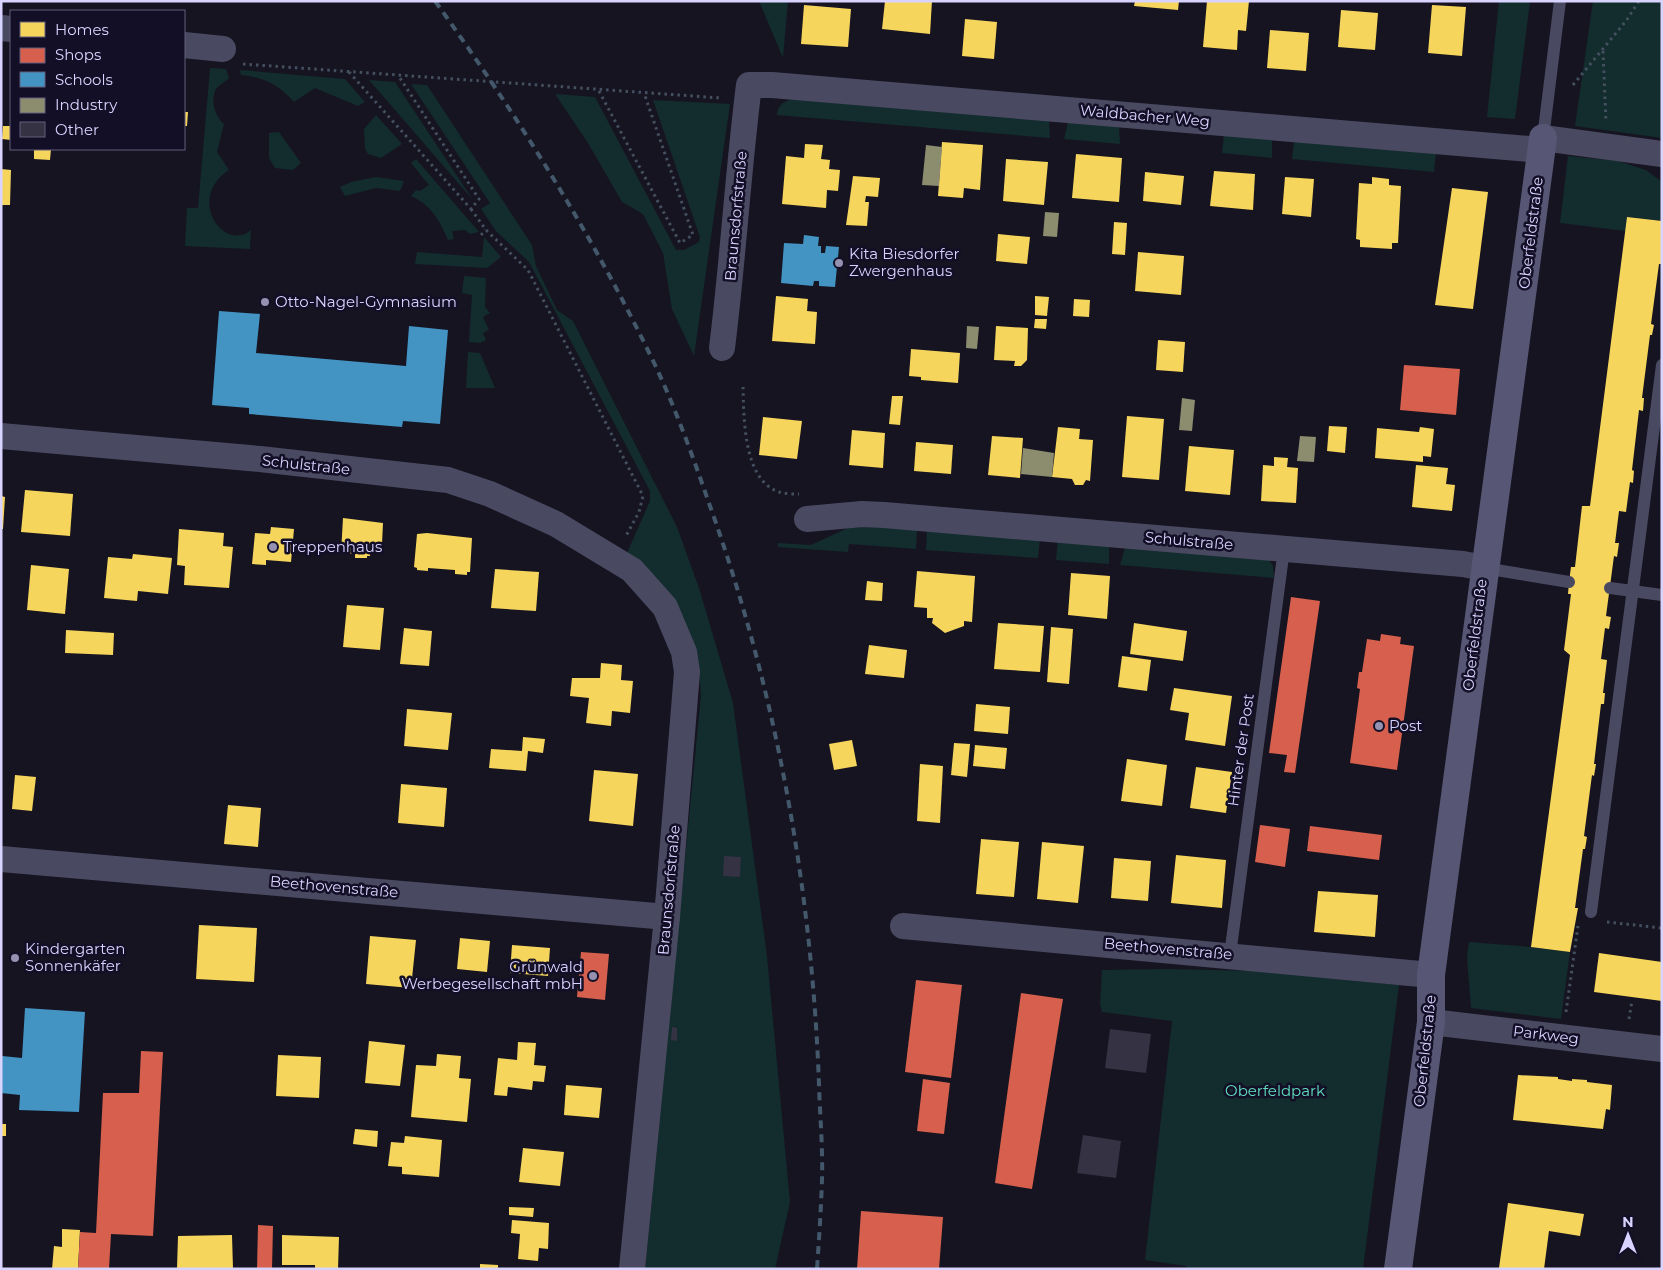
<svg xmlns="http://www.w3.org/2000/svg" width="1663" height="1270" viewBox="0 0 1663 1270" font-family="Montserrat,sans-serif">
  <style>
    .green { fill: #132c2d }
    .homes { fill: #f6d55c }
    .shops { fill: #d6604d }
    .schools { fill: #4393c3 }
    .industry { fill: #8c8c6e }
    .building { fill: #343243 }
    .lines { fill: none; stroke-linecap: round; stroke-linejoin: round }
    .path { stroke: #44505f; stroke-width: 3; stroke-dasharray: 2.5 4; stroke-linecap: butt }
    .lane { stroke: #4a4962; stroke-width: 12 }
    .street { stroke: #4a4962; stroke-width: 26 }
    .secondary { stroke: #575674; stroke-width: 28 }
    .rail { stroke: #43596b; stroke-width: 4; stroke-dasharray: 8 6; stroke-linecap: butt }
    .poi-dot { fill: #9591b1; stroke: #130f26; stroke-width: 2 }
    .labels { text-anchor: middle; stroke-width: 5; stroke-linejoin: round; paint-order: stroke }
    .street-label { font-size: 15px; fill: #d9d4ff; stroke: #130f26 }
    .poi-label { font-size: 15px; fill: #d9d4ff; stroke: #130f26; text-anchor: start }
    .park-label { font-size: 15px; fill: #5fe0c0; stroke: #130f26 }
  </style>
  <rect width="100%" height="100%" fill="#161421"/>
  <g class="green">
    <polygon points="759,1 788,1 783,58"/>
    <polygon points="1499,1 1530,2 1515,119 1487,117"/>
    <polygon points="1593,1 1662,1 1662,138 1575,126"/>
    <path d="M 210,68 L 226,69 L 229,78 C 226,81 219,85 216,89 C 210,101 215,116 224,124 L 217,152 L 229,170 C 185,199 225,253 251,230 L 250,249 L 185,246 L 187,208 L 198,208 Z"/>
    <path d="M 240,70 L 345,79 L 365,102 L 358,106 L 315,88 L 294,102 C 279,85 264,77 241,75 Z"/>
    <polygon points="369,80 395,82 473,200"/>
    <path d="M 411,84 L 427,85 L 532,245 L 536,266 L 557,310 L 573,321 L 677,527 L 699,588 L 733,703 L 767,956 L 790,1202 L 775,1269 L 645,1269 L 701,695 C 700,664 684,611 664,587 C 654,574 640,563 627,553 L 650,501 L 650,491 L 529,262 L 496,231 L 481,209 L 490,203 Z"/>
    <polygon points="555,94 595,97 676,250 684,250 699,242 700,237 653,100 730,104 694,356 672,309 663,253 643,214 622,202 588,143"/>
    <path d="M 794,98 L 1049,120 L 1050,138 L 777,115 C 778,103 785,102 794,98 Z"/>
    <polygon points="376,115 402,144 381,158 368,154 365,149 364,129"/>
    <polygon points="1068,122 1119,126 1120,144 1064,139"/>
    <polygon points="279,132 301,163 293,170 275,168 269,158 269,133"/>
    <polygon points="1224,135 1272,139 1272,158 1222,153"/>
    <polygon points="1294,141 1436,153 1434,172 1292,159"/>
    <polygon points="1568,156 1618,161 1646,170 1662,182 1662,221 1628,217 1626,231 1560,223"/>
    <path d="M 416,159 L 479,232 L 470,234 L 465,230 L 452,231 L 454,239 L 448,240 C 440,221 431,205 411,196 L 416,190 L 420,191 L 429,185 L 411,163 Z"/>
    <polygon points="376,177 404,181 400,191 376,188 345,196 340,187 351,182"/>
    <polygon points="484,237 501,257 487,268 415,264 417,252 482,257"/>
    <polygon points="464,276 486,278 485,307 490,313 483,317 489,330 483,333 486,340 480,343 469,342 472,295 462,293"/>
    <polygon points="468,352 480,353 495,388 466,388"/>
    <polygon points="854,525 917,527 916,549 849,544 848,552 778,547 778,543 811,545"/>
    <polygon points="927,528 1040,538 1038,558 926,550"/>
    <polygon points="1058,539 1109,543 1109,564 1056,560"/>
    <polygon points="1125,548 1268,558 1273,566 1274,578 1120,565"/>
    <polygon points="1469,942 1531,947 1570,952 1561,1019 1471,1008 1467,957"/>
    <polygon points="1169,969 1257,971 1399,985 1363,1269 1189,1269 1186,1266 1145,1260 1172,1021 1102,1012 1100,1004 1102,970"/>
  </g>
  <g class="homes">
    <polygon points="885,1 932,1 930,34 882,29"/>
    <polygon points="1135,1 1179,1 1178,10 1134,6"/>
    <polygon points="1207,1 1249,1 1246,31 1238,30 1237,50 1203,47"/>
    <polygon points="804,5 851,9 848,47 801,44"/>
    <polygon points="1432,5 1466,7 1462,56 1428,53"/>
    <polygon points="1341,10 1378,13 1375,50 1338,47"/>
    <polygon points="965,19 997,22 994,59 962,56"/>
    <polygon points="1270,30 1309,33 1306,71 1267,68"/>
    <polygon points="184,112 188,112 187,126 184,126"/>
    <polygon points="3,126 11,126 11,140 2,139"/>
    <polygon points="942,142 983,145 980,190 964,188 963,198 938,196"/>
    <polygon points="805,144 823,145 821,159 830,160 829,169 840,170 838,191 827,190 826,208 782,204 786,156 804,158"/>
    <polygon points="34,149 51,149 50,160 34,159"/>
    <polygon points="1076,154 1122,158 1119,202 1072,198"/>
    <polygon points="1006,159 1048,162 1044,205 1003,201"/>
    <polygon points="1,169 11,170 10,205 1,205"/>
    <polygon points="1214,171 1255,174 1253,210 1210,206"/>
    <polygon points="1145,172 1184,176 1181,205 1143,201"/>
    <polygon points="853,176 880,178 878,197 866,196 865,202 869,202 867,226 846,225"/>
    <polygon points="1285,177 1314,179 1311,217 1282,214"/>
    <polygon points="1372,177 1389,179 1389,185 1401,186 1398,243 1392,243 1392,249 1360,247 1360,240 1356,239 1359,183 1372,184"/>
    <polygon points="1452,188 1488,192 1473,309 1435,305"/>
    <polygon points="1627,217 1662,221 1662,264 1659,264 1651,324 1654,325 1652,335 1650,335 1642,398 1644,398 1643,411 1639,410 1632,470 1634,471 1633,483 1630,482 1626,512 1619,511 1615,543 1619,543 1617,557 1614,556 1606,616 1611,617 1609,629 1605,628 1601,659 1607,660 1603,693 1605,693 1604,704 1601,704 1594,764 1596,764 1594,776 1592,775 1584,836 1587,837 1585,849 1583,849 1575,908 1578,908 1570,952 1531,947 1570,655 1564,650 1571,594 1568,594 1569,582 1571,567 1575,567 1582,506 1590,506"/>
    <polygon points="1114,222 1127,223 1125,255 1112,254"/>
    <polygon points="998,234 1030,237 1027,264 996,261"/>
    <polygon points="1138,252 1184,256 1181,295 1135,291"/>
    <polygon points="776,296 808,299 807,311 817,312 815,344 772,341"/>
    <polygon points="1035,296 1049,297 1047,316 1035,315"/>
    <polygon points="1074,299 1090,300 1089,317 1073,316"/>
    <polygon points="1035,319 1047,319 1046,329 1034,328"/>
    <polygon points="996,326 1028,328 1027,360 1021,366 1014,366 1015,361 994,360"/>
    <polygon points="1158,340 1185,342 1183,372 1156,370"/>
    <polygon points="911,349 960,353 958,383 921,380 921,377 909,376"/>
    <polygon points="892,396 903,396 900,425 889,424"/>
    <polygon points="1127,416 1164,419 1159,480 1122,477"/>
    <polygon points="763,417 802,421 797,459 759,455"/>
    <polygon points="1329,426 1347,427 1345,453 1327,451"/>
    <polygon points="1058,427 1080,429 1079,439 1093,440 1090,481 1086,480 1083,485 1075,485 1072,479 1052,477"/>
    <polygon points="1420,427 1434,429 1431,457 1423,456 1423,462 1375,458 1377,428 1419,432"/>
    <polygon points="852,430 885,433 883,468 849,465"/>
    <polygon points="992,436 1023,438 1020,478 988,475"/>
    <polygon points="916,442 953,445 951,474 914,471"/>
    <polygon points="1189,446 1234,450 1230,495 1185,491"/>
    <polygon points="1274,457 1288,458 1287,467 1298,468 1296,503 1261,501 1263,465 1274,466"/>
    <polygon points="1416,465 1448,468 1446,484 1455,485 1452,511 1412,507"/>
    <polygon points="25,490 73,494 70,536 21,532"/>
    <polygon points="1,496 5,497 3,529 1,529"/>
    <polygon points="343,518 383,523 382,544 371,544 370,556 367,556 367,558 355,558 355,554 341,553"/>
    <polygon points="271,527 294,529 291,562 266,560 266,565 252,564 255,533 270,534"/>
    <polygon points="179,529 224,533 223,546 233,547 229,588 184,585 185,566 177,565"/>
    <polygon points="427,533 472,538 470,572 467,572 467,575 455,574 455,570 428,568 428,571 417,570 417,568 414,567 417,534"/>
    <polygon points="133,554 172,558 168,594 138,591 137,601 104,598 108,557 132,559"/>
    <polygon points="31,565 69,569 65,614 27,610"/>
    <polygon points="495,569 539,572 536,611 491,608"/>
    <polygon points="917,571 975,576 972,622 964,621 964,626 945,633 932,623 933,618 927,618 927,608 914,607"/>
    <polygon points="1071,573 1110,576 1107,619 1068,615"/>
    <polygon points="867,581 883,583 882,601 865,600"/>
    <polygon points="347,605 384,608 380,650 343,647"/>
    <polygon points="998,623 1044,626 1040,672 994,669"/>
    <polygon points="1134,623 1187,631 1183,661 1130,654"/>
    <polygon points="1051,627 1073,629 1069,684 1047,682"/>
    <polygon points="404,628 432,631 429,666 400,664"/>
    <polygon points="66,630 114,633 113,655 65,653"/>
    <polygon points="869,645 907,650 904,678 865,674"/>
    <polygon points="1122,656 1151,660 1147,691 1118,687"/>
    <polygon points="601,663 622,665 621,680 633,681 630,713 612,711 611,726 586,723 589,698 570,696 572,678 600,678"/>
    <polygon points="1174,688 1232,696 1225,746 1185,740 1189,713 1170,710"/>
    <polygon points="976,704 1010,707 1008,734 974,731"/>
    <polygon points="407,709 452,713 448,750 404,746"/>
    <polygon points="523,737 545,739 543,753 528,751 526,771 489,768 491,749 522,751"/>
    <polygon points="852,740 857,766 834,770 829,744"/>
    <polygon points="954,743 970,744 967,777 951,775"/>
    <polygon points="975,745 1007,748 1005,769 973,766"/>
    <polygon points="1127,759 1167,765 1162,806 1121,801"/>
    <polygon points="920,764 943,766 940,823 917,821"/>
    <polygon points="1196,767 1232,772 1226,813 1190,808"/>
    <polygon points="594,770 638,774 633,826 589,821"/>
    <polygon points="15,775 36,777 32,811 12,809"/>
    <polygon points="401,784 447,788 444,827 398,823"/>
    <polygon points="228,805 261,808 258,847 224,844"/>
    <polygon points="981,839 1019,842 1014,897 976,894"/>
    <polygon points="1042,842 1084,846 1078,903 1037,899"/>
    <polygon points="1176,855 1226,860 1222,908 1171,903"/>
    <polygon points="1114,858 1151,861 1148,901 1111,898"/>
    <polygon points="1318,891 1378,895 1375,937 1314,932"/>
    <polygon points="199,925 257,928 254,982 196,979"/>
    <polygon points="370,936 416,940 411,988 366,984"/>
    <polygon points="460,938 490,941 487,972 457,969"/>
    <polygon points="512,945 550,948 548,976 510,973"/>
    <polygon points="1599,953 1662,962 1662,1001 1594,992"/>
    <polygon points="369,1041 405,1045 400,1086 365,1083"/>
    <polygon points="518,1042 536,1043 534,1065 546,1066 544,1082 533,1081 532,1090 508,1087 507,1096 494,1095 498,1058 517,1060"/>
    <polygon points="437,1054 461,1056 459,1078 471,1079 467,1122 411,1117 416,1065 436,1066"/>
    <polygon points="278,1055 321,1057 319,1098 276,1096"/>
    <polygon points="1518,1075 1558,1077 1558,1079 1572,1081 1572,1079 1587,1080 1587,1082 1612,1085 1610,1110 1606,1109 1603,1129 1513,1120"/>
    <polygon points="566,1085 602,1088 599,1118 564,1115"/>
    <rect x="1" y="1124" width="5" height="12"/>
    <polygon points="355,1129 378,1131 377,1147 353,1144"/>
    <polygon points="405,1136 442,1140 439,1177 402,1174 402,1167 388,1166 391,1142 404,1143"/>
    <polygon points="523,1148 564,1152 560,1186 519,1182"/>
    <polygon points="1508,1203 1584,1214 1580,1236 1549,1231 1544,1269 1499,1268"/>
    <polygon points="509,1207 534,1208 533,1217 509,1215"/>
    <polygon points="512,1220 549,1223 548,1249 539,1248 538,1261 518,1259 520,1234 511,1233"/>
    <polygon points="62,1229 80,1230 78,1269 52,1269 54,1246 62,1247"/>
    <polygon points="232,1235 233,1269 177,1269 178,1236"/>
    <polygon points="282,1235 339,1237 338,1269 315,1269 315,1265 282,1265"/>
    <polygon points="480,1264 498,1265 498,1269 480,1269"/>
  </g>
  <g class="shops">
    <polygon points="1404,365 1460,369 1456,415 1400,410"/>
    <polygon points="1291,597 1320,601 1295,773 1284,772 1287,755 1269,753"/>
    <polygon points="1381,634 1401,637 1400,644 1414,646 1397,770 1350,763 1360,689 1357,688 1359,672 1362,672 1367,639 1380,641"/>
    <polygon points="1260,825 1290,829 1285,867 1255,862"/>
    <polygon points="1310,826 1382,835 1379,860 1307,851"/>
    <polygon points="581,952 609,954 605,1000 577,997"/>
    <polygon points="916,980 962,985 951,1078 905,1072"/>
    <polygon points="1021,993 1063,999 1032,1189 995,1183"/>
    <polygon points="141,1051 163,1052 153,1236 111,1234 109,1269 78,1269 80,1232 96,1233 103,1093 139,1093"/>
    <polygon points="923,1079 950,1083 944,1134 917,1131"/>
    <polygon points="861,1211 943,1217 939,1269 857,1269"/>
    <polygon points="258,1225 273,1226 272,1269 257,1269"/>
  </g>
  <g class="schools">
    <polygon points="804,235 819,237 818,246 821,246 821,253 825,253 826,246 839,247 835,287 819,286 819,281 814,281 813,286 781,283 784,243 803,244"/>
    <polygon points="219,311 260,314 256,353 280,355 406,366 409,326 448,330 440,424 403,421 402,427 249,414 249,408 212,405"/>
    <polygon points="25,1008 85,1012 79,1112 19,1110 20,1095 1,1093 2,1056 22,1058"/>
  </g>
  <g class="industry">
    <polygon points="926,145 942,147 939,186 922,185"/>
    <polygon points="1045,212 1059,213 1057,237 1043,236"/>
    <polygon points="967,326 979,327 977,349 966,348"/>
    <polygon points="1182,398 1195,400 1192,431 1179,430"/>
    <polygon points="1300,436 1316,437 1314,462 1297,461"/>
    <polygon points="1023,448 1054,453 1052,477 1021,474"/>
  </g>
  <g class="building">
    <polygon points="724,856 741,857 740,877 723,876"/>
    <polygon points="672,1027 677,1028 677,1041 671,1040"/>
    <polygon points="1110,1029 1151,1034 1146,1073 1105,1068"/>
    <polygon points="1083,1135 1121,1141 1116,1178 1077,1173"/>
  </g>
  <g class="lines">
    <g class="path">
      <polyline points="1603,51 1606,122"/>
      <polyline points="243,64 721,98"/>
      <polyline points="349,72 471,209 479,199 398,75"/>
      <polyline points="1573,85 1626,21 1639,1"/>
      <polyline points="599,91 680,243 693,235 644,93"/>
      <polyline points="471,209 486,230 528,270 643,496 639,512 626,536"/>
      <polyline points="481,235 486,230"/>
      <path d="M 743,387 C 744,418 743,480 779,492 C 785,494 793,494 799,494"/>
      <polyline points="1607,922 1662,928"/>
      <polyline points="1566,1012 1578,926"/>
      <polyline points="1629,1019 1632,1000"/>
    </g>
    <g class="lane">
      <polyline points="1543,138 1560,1"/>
      <polyline points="1484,568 1569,582"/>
      <polyline points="1610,588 1662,595"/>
      <polyline points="1591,912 1662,365"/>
      <polyline points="1230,955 1284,549"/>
    </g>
    <g class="street">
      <polyline points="1,28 11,29"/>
      <polyline points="184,45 223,49"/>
      <polyline points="1543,138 1662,154"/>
      <path d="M 722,348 C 733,260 738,172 749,85 L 772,85 L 1541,150"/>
      <polyline points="1,436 260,459 448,480 490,494 556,524 632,570 665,607 684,652 687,672 667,917 632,1269"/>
      <polyline points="807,519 862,514 884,515 1463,564 1484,568"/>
      <polyline points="1,859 667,917"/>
      <polyline points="903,926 1431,975"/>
      <polyline points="1431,1022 1662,1049"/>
    </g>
    <polyline class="secondary" points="1398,1269 1431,1022 1431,975 1543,138"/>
    <path class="rail" d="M 435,1 C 519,118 594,237 656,367 C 677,412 694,460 710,506 C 776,691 812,889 819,1085 C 820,1117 823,1149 822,1180 C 821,1210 819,1239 817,1269"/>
  </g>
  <g class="poi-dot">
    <circle cx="839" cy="263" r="5"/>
    <circle cx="265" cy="302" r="5"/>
    <circle cx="273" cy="547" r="5"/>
    <circle cx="1379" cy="726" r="5"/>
    <circle cx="15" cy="958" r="5"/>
    <circle cx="593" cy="976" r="5"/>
  </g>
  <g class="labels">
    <g class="street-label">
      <text transform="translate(1145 116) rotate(5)" y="5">Waldbacher Weg</text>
      <text transform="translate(736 216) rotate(-85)" y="5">Braunsdorfstraße</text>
      <text transform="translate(1531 233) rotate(-83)" y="5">Oberfeldstraße</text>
      <text transform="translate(306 465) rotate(6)" y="5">Schulstraße</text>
      <text transform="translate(1189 541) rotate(5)" y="5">Schulstraße</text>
      <text transform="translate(1475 635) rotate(-83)" y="5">Oberfeldstraße</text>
      <text transform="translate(1241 750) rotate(-82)" y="5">Hinter der Post</text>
      <text transform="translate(334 887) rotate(5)" y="5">Beethovenstraße</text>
      <text transform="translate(669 890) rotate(-85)" y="5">Braunsdorfstraße</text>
      <text transform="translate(1168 949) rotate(5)" y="5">Beethovenstraße</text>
      <text transform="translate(1546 1035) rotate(7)" y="5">Parkweg</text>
      <text transform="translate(1425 1051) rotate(-84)" y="5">Oberfeldstraße</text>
    </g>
    <g class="poi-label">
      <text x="849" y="259">Kita Biesdorfer<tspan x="849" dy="17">Zwergenhaus</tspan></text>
      <text x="275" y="307">Otto-Nagel-Gymnasium</text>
      <text x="283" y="552">Treppenhaus</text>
      <text x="1389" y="731">Post</text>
      <text x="25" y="954">Kindergarten<tspan x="25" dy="17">Sonnenkäfer</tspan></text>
      <text x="583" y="972" text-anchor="end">Grünwald<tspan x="583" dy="17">Werbegesellschaft mbH</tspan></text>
    </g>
    <g class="park-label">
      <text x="1275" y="1096">Oberfeldpark</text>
    </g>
  </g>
  <rect width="1663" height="1270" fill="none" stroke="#d9d4ff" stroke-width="5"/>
  <rect x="10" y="10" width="175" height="140" fill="#130f26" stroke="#625e7d"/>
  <rect x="20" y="22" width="25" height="15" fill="#f6d55c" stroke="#625e7d"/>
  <text x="55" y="35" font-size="15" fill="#d9d4ff">Homes</text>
  <rect x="20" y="48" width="25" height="15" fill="#d6604d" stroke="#625e7d"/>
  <text x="55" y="60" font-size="15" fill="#d9d4ff">Shops</text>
  <rect x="20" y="72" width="25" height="15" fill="#4393c3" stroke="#625e7d"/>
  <text x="55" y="85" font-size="15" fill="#d9d4ff">Schools</text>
  <rect x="20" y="98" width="25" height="15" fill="#8c8c6e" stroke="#625e7d"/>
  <text x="55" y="110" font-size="15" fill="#d9d4ff">Industry</text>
  <rect x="20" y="122" width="25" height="15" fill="#343243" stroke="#625e7d"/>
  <text x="55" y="135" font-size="15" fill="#d9d4ff">Other</text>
  <g transform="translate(1628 1235)" stroke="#130f26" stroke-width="4" paint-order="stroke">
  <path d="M0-4L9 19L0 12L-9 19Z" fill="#d9d4ff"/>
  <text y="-8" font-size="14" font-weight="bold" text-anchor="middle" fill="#d9d4ff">N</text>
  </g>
</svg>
